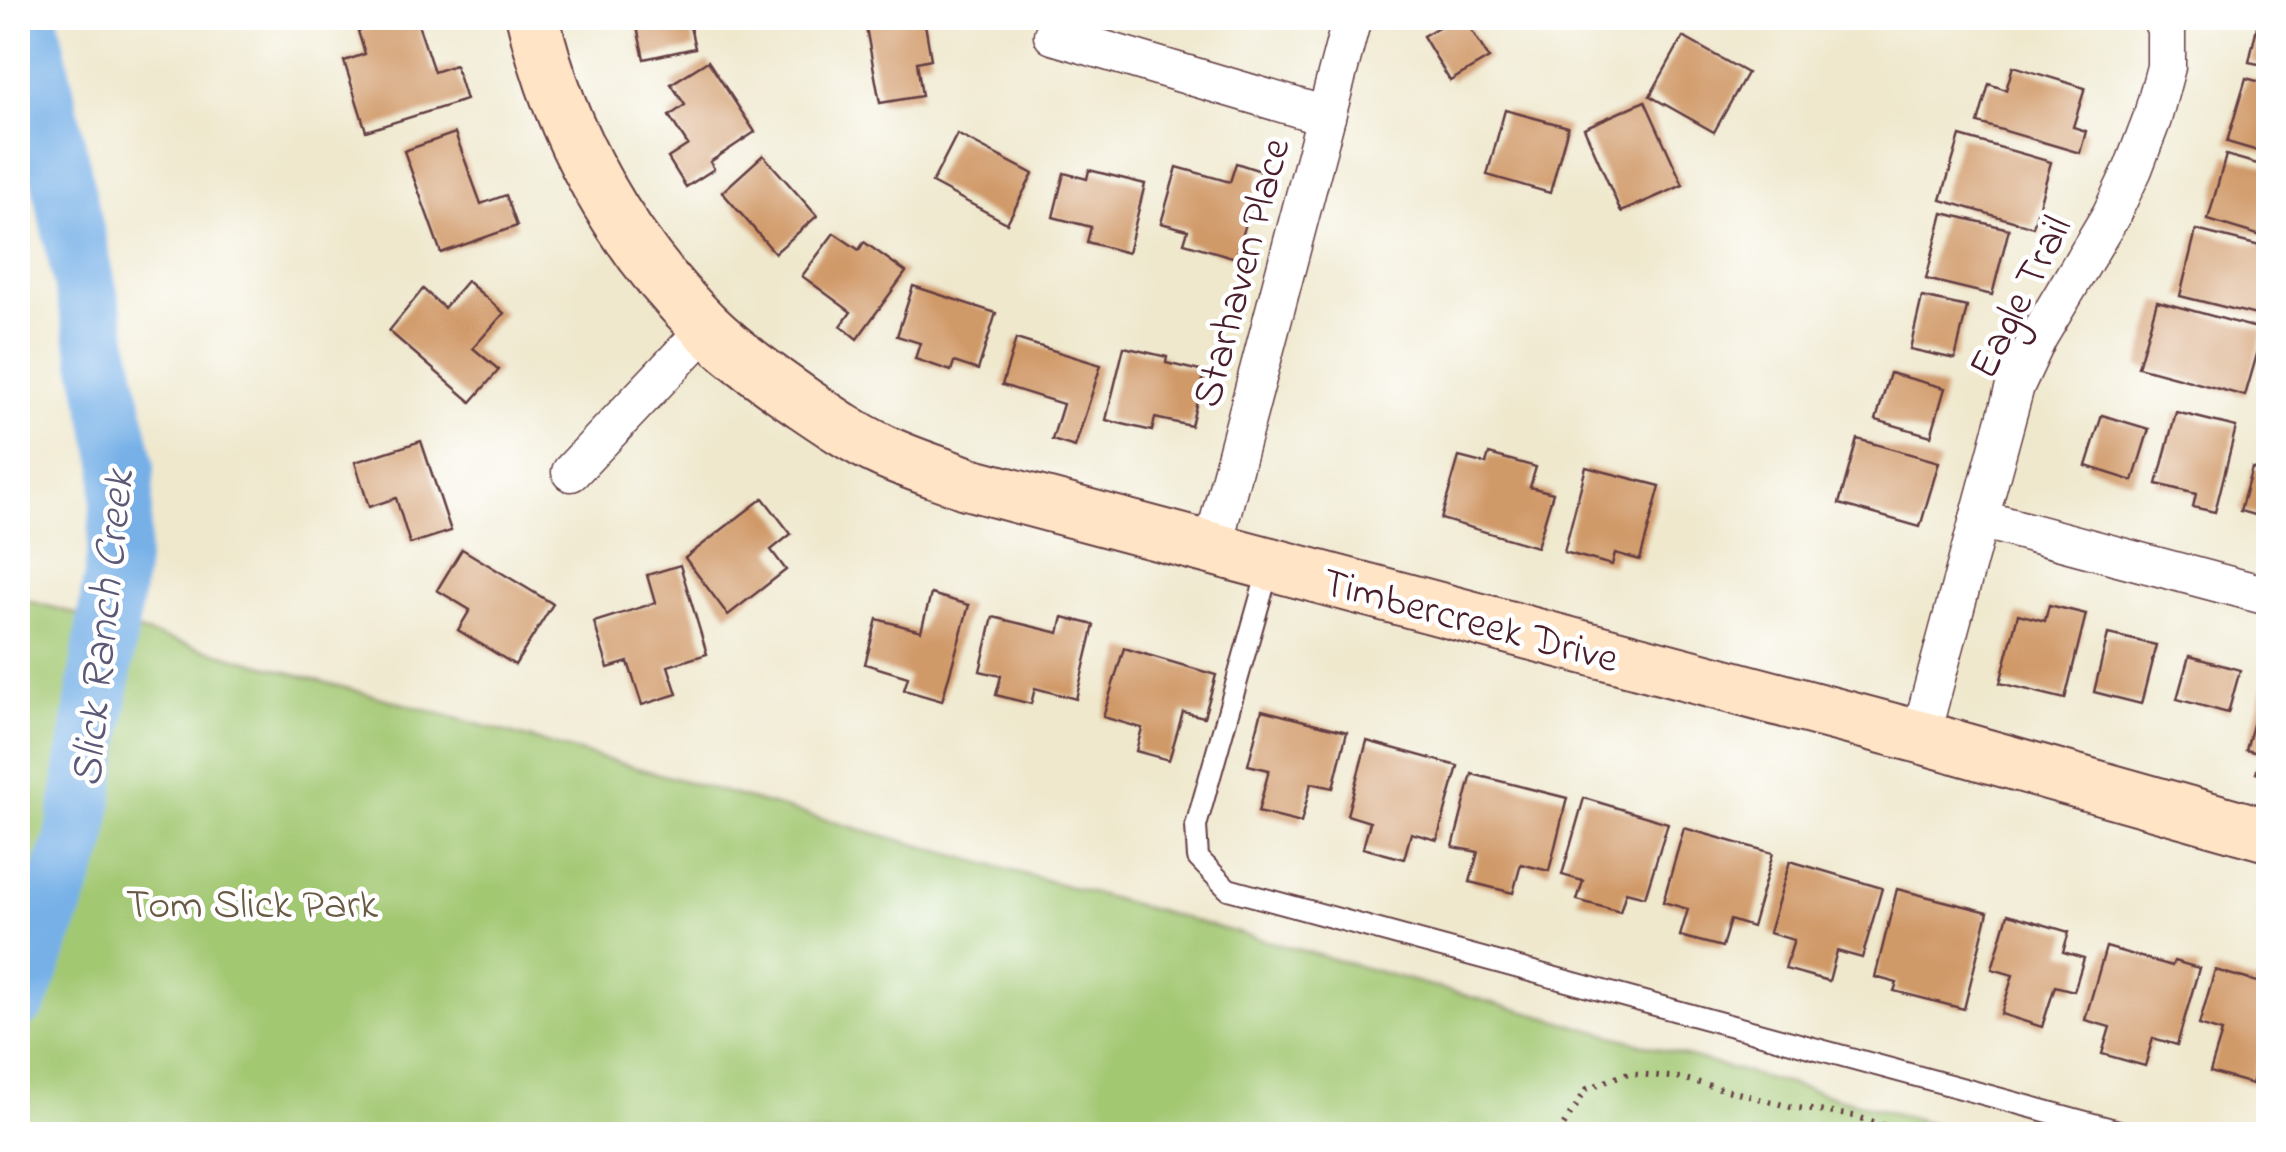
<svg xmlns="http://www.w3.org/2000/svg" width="2286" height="1152" viewBox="0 0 2286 1152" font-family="'Indie Flower',sans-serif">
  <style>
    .green { fill: #a3c872; stroke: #76744e; stroke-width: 2.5 }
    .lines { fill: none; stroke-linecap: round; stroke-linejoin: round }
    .river { stroke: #76b0e7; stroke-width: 62 }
    .building { fill: #d09967 }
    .lane-casing { stroke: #633d43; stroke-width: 24 }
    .street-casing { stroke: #633d43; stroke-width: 41 }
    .secondary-casing { stroke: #633d43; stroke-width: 56 }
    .path { stroke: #633d43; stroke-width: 6; stroke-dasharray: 2.5 8; stroke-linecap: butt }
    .lane { stroke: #fff; stroke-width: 20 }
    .street { stroke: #fff; stroke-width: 38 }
    .secondary { stroke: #ffe4c6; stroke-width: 52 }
    .labels { text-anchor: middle; stroke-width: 9; stroke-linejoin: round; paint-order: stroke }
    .street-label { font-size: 42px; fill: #4a1f2b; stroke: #fff }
    .park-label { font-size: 42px; fill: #695a44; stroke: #fff }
    .water-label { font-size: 45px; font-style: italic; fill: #5c5976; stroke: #fff }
  </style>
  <rect width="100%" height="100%" fill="#fff"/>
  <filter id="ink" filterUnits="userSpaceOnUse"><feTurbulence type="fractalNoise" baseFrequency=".01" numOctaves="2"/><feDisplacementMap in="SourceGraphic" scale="20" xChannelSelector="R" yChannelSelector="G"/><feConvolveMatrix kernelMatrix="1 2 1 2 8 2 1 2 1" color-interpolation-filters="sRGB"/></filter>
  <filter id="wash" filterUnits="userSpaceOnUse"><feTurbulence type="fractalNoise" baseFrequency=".0048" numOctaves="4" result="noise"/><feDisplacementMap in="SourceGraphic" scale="40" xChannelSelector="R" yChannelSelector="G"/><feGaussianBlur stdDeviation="2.25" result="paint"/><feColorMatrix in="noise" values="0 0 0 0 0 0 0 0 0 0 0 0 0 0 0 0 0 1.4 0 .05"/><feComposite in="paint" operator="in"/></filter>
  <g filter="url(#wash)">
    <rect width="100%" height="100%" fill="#efe8cd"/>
    <polygon class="green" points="18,598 1970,1134 18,1134"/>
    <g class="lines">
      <polyline class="river" points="18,997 76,840 118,553 124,466 27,18"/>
    </g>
    <g id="blocks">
      <g class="building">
        <polygon points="401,18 416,18 434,72 455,65 466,100 366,131 344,61 365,54 358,31"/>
        <polygon points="635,18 688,18 695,48 644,59"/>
        <polygon points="891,18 924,18 931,59 917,62 922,96 880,103 865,22"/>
        <polygon points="1454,18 1464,18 1489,58 1450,81 1423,36"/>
        <polygon points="2259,18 2268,18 2268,66 2249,62"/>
        <polygon points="1683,37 1747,73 1714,132 1650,96"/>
        <polygon points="708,61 755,132 710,162 714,169 686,187 668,158 688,145 669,116 685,105 671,84"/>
        <polygon points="2013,66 2085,88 2073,127 2086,131 2080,153 1978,123 1989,84 2006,90"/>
        <polygon points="2246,78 2268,84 2268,154 2227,142"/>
        <polygon points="1645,101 1683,185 1621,212 1584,128"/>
        <polygon points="1505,110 1568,127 1550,193 1487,175"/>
        <polygon points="455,133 481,204 506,195 517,226 441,253 404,151"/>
        <polygon points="957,134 1033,174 1007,223 932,183"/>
        <polygon points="1960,136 2051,162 2033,227 1941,200"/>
        <polygon points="763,155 817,216 775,253 722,192"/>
        <polygon points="2226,155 2268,167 2268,238 2208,220"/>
        <polygon points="1236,163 1261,171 1236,258 1184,243 1188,230 1161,223 1177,167 1230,182"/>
        <polygon points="1089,170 1145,184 1128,253 1087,242 1091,227 1053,217 1064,173 1087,179"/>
        <polygon points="1943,213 2009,229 1992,295 1926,279"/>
        <polygon points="2196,230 2268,248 2268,318 2180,296"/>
        <polygon points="834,233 859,250 864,242 906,272 857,339 841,326 851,312 802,276"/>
        <polygon points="467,281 504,313 473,348 499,370 471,402 389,331 423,289 444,308"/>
        <polygon points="913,286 996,313 978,370 954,362 951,371 915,359 920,343 897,336"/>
        <polygon points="1922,297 1967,307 1955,359 1910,349"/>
        <polygon points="2157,301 2264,330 2245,396 2138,367"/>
        <polygon points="1016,339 1101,365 1075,447 1052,440 1063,404 1002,385"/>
        <polygon points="1124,347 1167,357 1166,363 1204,372 1191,426 1155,418 1152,431 1106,420"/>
        <polygon points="1890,373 1945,388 1931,436 1876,420"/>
        <polygon points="2176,412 2236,427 2215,512 2193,507 2196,494 2157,484"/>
        <polygon points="2102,415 2149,429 2133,481 2086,466"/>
        <polygon points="1857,439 1939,462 1920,527 1839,504"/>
        <polygon points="421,441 451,531 410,544 396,498 369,507 355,462"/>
        <polygon points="1489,454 1536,467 1530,487 1553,493 1537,547 1441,519 1459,457 1486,464"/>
        <polygon points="1586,467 1660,486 1640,560 1615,553 1612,565 1564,552"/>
        <polygon points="2252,468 2268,472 2268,519 2240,511"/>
        <polygon points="763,498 791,534 771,550 786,570 728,615 685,558"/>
        <polygon points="462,549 553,604 515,665 458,630 470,610 437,590"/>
        <polygon points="680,565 707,654 668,666 677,694 642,705 628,662 608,668 594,622 655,603 647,575"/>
        <polygon points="931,594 969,605 942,701 904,690 908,677 865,664 877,619 921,631"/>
        <polygon points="2049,605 2086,614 2065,699 2000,683 2018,614 2045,621"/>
        <polygon points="993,617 1059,633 1063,617 1094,625 1076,699 1035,688 1031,704 996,695 1001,676 980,671"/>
        <polygon points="2108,634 2156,645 2141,704 2094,692"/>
        <polygon points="1124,648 1216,675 1204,717 1183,712 1169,760 1136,751 1142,728 1103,717"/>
        <polygon points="2189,656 2240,670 2228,713 2177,699"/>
        <polygon points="2267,674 2268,674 2268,776 2256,773 2262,754 2246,750"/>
        <polygon points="1262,710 1347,732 1333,788 1311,783 1301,823 1258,812 1269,770 1248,765"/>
        <polygon points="1367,741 1458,766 1437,840 1411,833 1404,859 1363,848 1370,822 1347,815"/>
        <polygon points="1472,774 1567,798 1549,871 1521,864 1513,893 1470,882 1478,852 1453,847"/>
        <polygon points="1584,798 1668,823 1645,897 1626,892 1620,912 1577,900 1583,881 1562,875"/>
        <polygon points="1684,828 1773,853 1752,927 1730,920 1722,947 1680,936 1688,909 1663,902"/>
        <polygon points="1790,861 1882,888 1862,958 1837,951 1829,981 1785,969 1794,940 1769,933"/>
        <polygon points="1897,889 1988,912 1964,1009 1894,991 1897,983 1875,977"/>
        <polygon points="2008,914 2069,932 2063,952 2084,958 2074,991 2055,986 2042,1027 2001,1014 2013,975 1992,969"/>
        <polygon points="2106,947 2172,966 2174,961 2199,968 2177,1045 2153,1038 2145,1066 2102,1054 2110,1027 2085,1020"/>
        <polygon points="2215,970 2268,985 2268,1044 2264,1043 2252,1084 2210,1072 2222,1032 2199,1025"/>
      </g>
    </g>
  </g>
  <g filter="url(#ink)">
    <use href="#blocks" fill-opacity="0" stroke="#633d43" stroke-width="2.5"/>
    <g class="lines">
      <defs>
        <polyline id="lane" points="1270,564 1196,826 1198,858 1228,889 2130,1134"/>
        <g id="street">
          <polyline points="1053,35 1326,116"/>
          <polyline points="571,472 707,328"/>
          <polyline points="1979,519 2268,596"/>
          <polyline points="1212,549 1352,18"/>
          <polyline points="1920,737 2015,386 2038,337 2111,215 2133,169 2152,119 2166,67 2166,29 2161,18"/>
        </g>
        <path id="secondary" d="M 533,18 C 560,135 620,242 706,327 C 735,355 769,379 802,402 C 827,419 853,437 881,450 C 908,463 938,472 966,483 L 1920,737 L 2268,835"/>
      </defs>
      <use href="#lane" class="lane-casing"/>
      <use href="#street" class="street-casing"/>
      <use href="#secondary" class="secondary-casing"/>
      <polyline class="path" points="1558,1134 1587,1089 1628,1073 1681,1078 1791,1107 1854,1116 1912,1134"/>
      <use href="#lane" class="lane"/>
      <use href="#street" class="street"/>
      <use href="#secondary" class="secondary"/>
    </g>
  </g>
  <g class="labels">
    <g class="street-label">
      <text transform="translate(1239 272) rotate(-75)" y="15">Starhaven Place</text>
      <text transform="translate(2018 296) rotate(-63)" y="15">Eagle Trail</text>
      <text transform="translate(1471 618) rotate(15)" y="15">Timbercreek Drive</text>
    </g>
    <g class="park-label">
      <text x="252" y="917">Tom Slick Park</text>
    </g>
    <g class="water-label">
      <text transform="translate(100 628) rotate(-84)" y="16">Slick Ranch Creek</text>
    </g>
  </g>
  <rect width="2286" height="1152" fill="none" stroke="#fff" stroke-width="60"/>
</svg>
